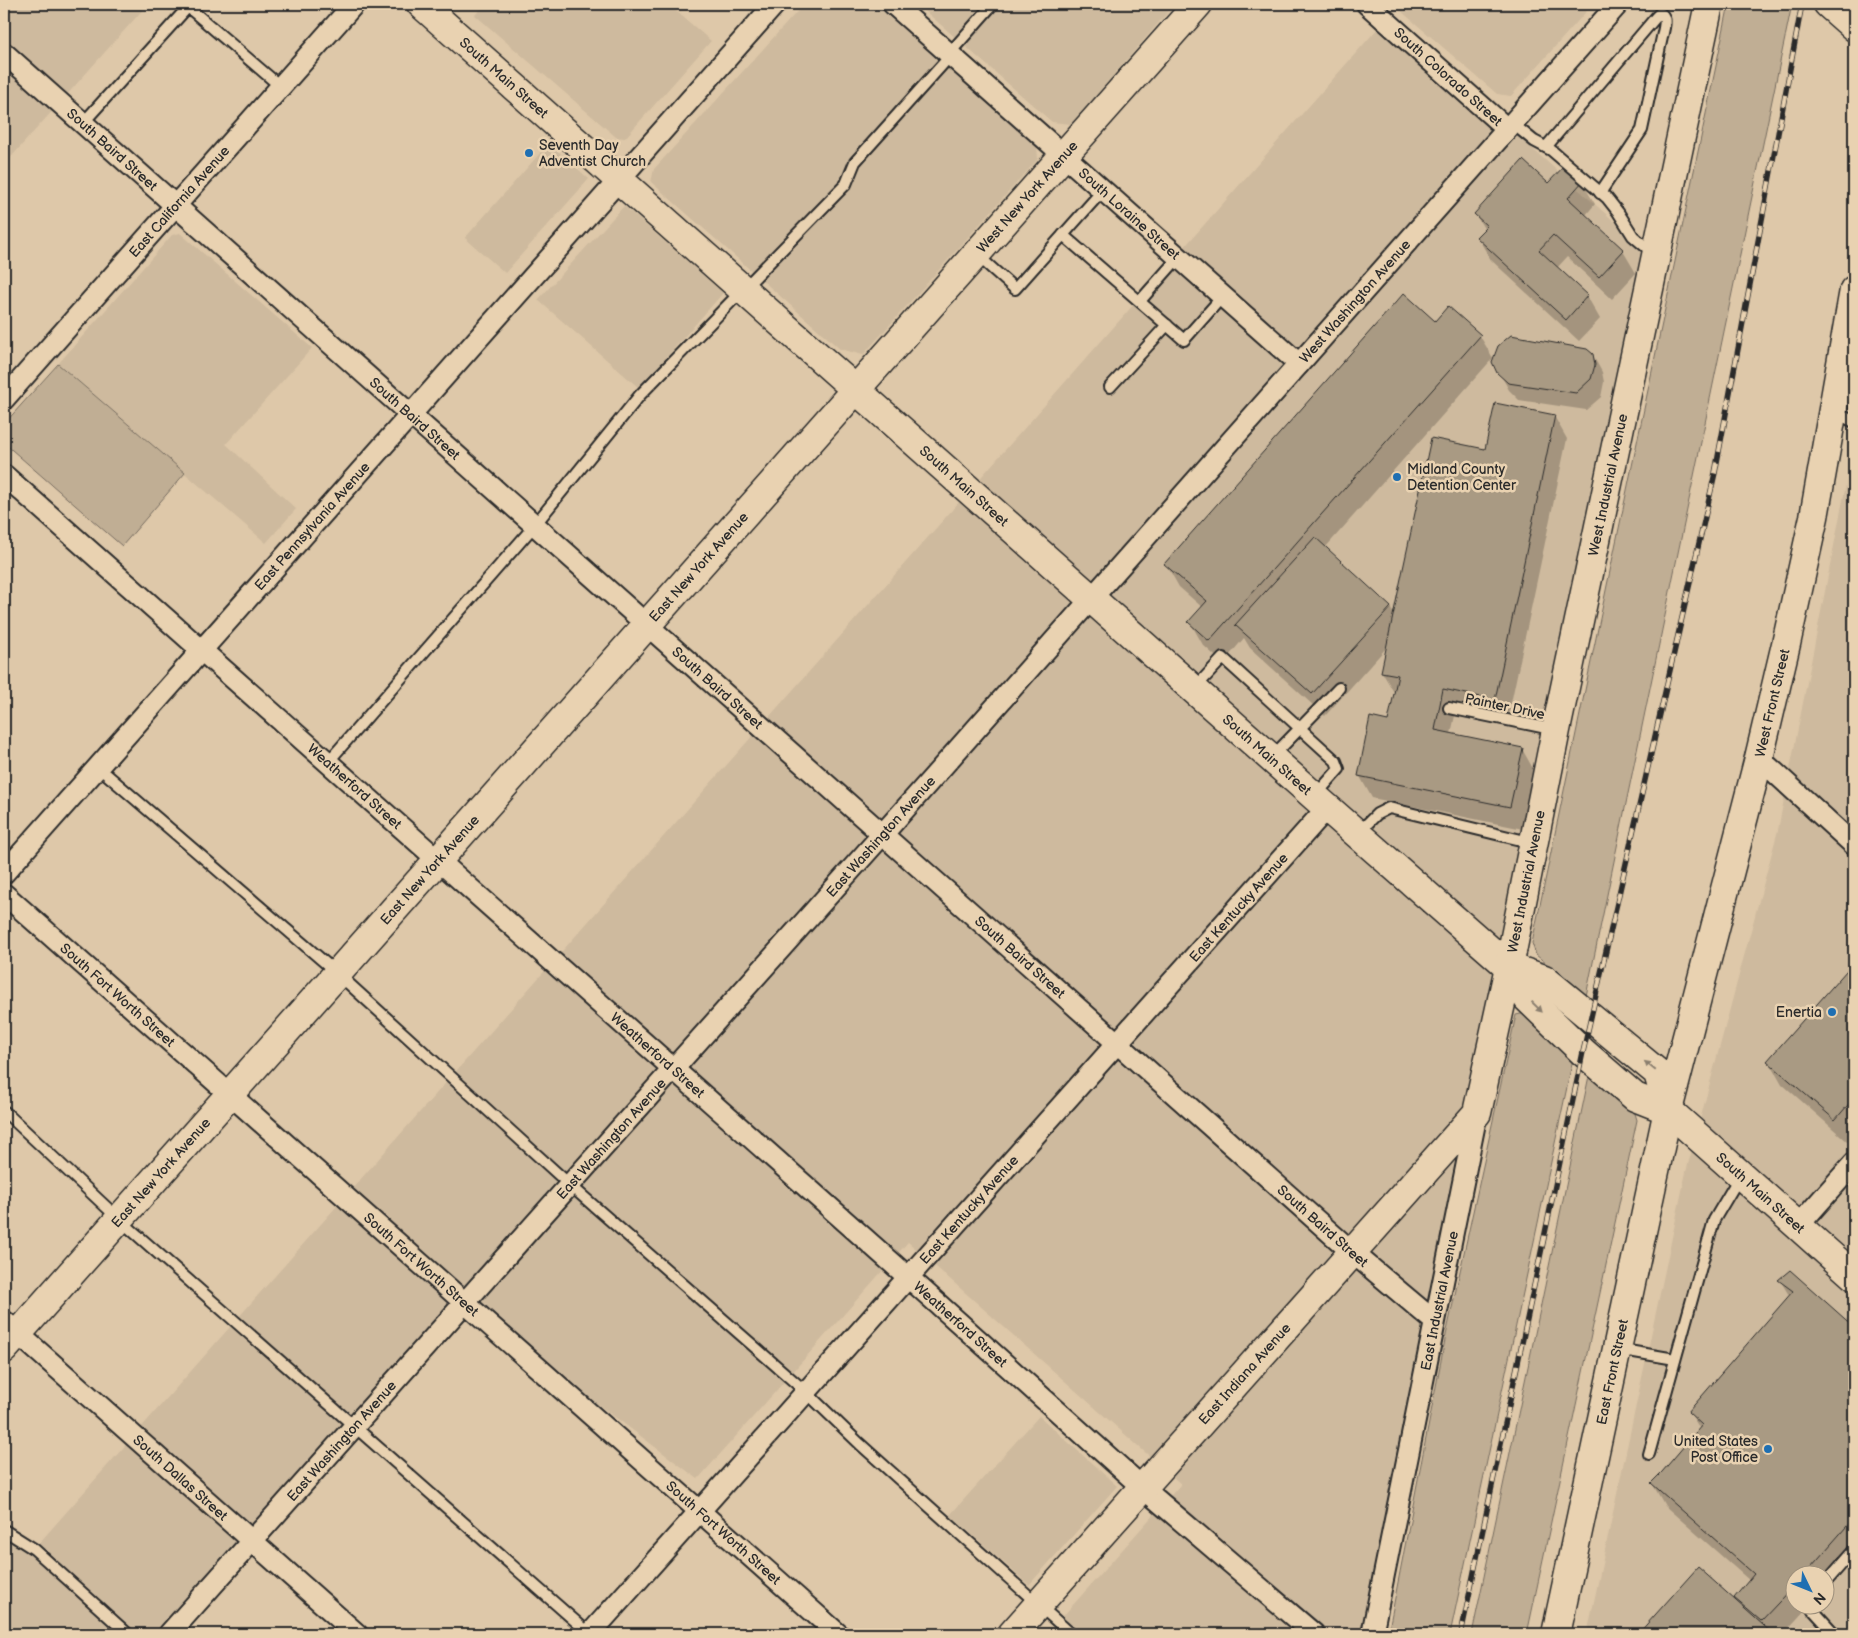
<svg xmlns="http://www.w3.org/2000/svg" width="1858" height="1638" viewBox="0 0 1858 1638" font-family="'Balsamiq Sans',sans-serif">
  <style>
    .built { fill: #ceba9e; fill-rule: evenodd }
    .green { fill: #c0ae94; stroke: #766c60 }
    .shadow { fill: #0003 }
    .building { fill: #a99a83; stroke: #2b2b2b }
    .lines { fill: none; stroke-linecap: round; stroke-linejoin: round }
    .lane-casing { stroke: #2b2b2b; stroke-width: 14 }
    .street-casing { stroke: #2b2b2b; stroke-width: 24 }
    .secondary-casing { stroke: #2b2b2b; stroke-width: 31 }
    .primary-casing { stroke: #2b2b2b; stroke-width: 31 }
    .highway-casing { stroke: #2b2b2b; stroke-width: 31 }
    .lane { stroke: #e9d2b1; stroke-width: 10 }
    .street { stroke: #e9d2b1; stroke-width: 20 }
    .secondary { stroke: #e9d2b1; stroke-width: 28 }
    .primary { stroke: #e9d2b1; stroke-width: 28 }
    .highway { stroke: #e9d2b1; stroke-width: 28 }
    .rail-casing { stroke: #2b2b2b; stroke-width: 5.5 }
    .rail { stroke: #e9d2b1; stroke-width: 4; stroke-dasharray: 11; stroke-linecap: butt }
    .oneway { fill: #8a7e6e }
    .poi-dot { fill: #1f6fb2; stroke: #e9d2b1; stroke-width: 2 }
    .labels { text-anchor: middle; stroke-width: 5; stroke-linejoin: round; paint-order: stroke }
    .street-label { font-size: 14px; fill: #2b2b2b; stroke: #e9d2b1 }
    .poi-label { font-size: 14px; fill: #2b2b2b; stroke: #e9d2b1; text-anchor: start }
  </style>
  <rect width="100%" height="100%" fill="#dec8a9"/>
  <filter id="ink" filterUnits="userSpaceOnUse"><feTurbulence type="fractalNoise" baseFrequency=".02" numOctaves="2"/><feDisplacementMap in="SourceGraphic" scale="10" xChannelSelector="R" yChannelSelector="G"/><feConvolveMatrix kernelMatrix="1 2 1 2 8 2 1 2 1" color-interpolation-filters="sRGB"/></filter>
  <g filter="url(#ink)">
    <g class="built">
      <polygon points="4,4 148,4 4,165"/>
      <polygon points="485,4 668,4 711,41 625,138 616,137 475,15"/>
      <polygon points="804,4 874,4 1037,145 1038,159 863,355 840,349 651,182 654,169"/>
      <polygon points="917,4 1175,4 1071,124 1052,122"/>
      <polygon points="1393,4 1593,4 1511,96 1497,94"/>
      <polygon points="1386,19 1659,261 1370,1634 1047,1634 1181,1484 908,1242 698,1479 464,1304 170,1634 4,1634 4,1526 32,1551"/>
      <polygon points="549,143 589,179 505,273 465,238"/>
      <polygon points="624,206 723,293 639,388 538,300"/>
      <polygon points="180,233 312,348 226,444 296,509 266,543 58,364 172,235"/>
      <path d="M 1854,444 L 1854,1634 L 1587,1634 L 1686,1172 L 1778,830 ZM 1796,1576 L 1826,1576 L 1826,1606 L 1796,1606 Z"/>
      <polygon points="1039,1416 1117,1486 1029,1585 950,1515"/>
    </g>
    <g class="green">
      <polygon points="1729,4 1792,4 1586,996 1536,955 1532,943"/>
      <polygon points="58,364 185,473 122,546 4,443 4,424"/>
      <polygon points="1525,1013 1573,1059 1450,1634 1388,1634 1445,1340 1516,1015"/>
      <polygon points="1590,1071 1634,1110 1637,1120 1527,1634 1472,1634"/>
    </g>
    <g class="shadow">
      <polygon points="1582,182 1595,204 1585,216 1623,251 1636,273 1612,299 1567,257 1557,268 1587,296 1600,319 1579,341 1491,260 1478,238 1485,230 1475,214 1548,185"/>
      <polygon points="1435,323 1480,336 1493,358 1325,548 1390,607 1394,615 1486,450 1554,416 1567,439 1507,722 1456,711 1451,734 1522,749 1535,772 1523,829 1372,798 1359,775 1389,722 1395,694 1382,672 1387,647 1325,716 1250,648 1244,638 1223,663 1203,645 1190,622 1203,608 1179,587 1166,564"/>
      <polygon points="1592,354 1602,372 1604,382 1601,397 1586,410 1519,400 1509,390 1499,372"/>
      <polygon points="1854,964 1854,1135 1848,1142 1782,1084 1769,1061"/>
      <polygon points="1854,1211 1854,1220 1851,1214"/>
      <polygon points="1790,1271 1854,1329 1854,1555 1826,1587 1826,1576 1796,1576 1796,1606 1809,1606 1783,1634 1640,1634 1698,1569 1740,1606 1735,1598 1750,1581 1665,1506 1652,1483 1700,1429 1690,1413 1790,1297 1780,1280"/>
    </g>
    <g class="building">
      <polygon points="1523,160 1548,183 1566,164 1583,181 1568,198 1624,250 1599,277 1553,235 1539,250 1588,295 1566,320 1476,237 1487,226 1474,214"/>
      <polygon points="1404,293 1435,321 1448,306 1481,335 1209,641 1188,622 1207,601 1164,564"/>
      <polygon points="1511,335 1587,349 1593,354 1595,365 1591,379 1576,393 1508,383 1497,373 1492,362 1498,346"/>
      <polygon points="1495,403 1555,415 1495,700 1443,689 1435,730 1523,748 1510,807 1358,776 1370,717 1388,721 1398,675 1381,672 1431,438 1485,449"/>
      <polygon points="1315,537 1391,607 1312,694 1235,625"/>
      <polygon points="1854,962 1854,1098 1835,1120 1767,1061"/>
      <polygon points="1790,1270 1854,1327 1854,1518 1803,1576 1796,1576 1796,1584 1761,1621 1734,1598 1754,1574 1651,1483 1662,1472 1702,1425 1688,1412 1793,1291 1778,1280"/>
      <polygon points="1698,1567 1773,1634 1638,1634"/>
    </g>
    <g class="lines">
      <defs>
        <g id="lane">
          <polyline points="83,123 188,7 281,87"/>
          <polyline points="1512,123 1534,141 1551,150 1607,198 1618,212 1633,236 1653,253"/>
          <path d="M 1546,147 L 1656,17 L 1660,13 C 1666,17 1665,22 1664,28 L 1642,130 L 1600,193"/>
          <polyline points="1063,235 1184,340 1222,297"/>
          <polyline points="977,255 1015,289 1103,190"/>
          <polyline points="1140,301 1178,258"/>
          <polyline points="1110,387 1167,325"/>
          <polyline points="1834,411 1854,422"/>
          <polyline points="1195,688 1223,658 1336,761 1339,769 1315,796"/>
          <polyline points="1449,708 1556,730"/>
          <polyline points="1272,757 1339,688"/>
          <polyline points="328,762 534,526 640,395 846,184 855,162 951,55 955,47 993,4"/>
          <polyline points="98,767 337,973 570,1185 806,1392 860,1444 1071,1634"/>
          <polyline points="1358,833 1377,814 1389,808 1533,843"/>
          <polyline points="4,1111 119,1219 590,1634"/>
          <polyline points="1617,1349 1675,1359"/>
          <polyline points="1649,1454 1714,1220 1740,1176"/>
          <polyline points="4,1530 34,1549 128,1634"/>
          <polyline points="1826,1582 1854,1550"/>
          <polyline points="1812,1606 1814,1611 1835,1634"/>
        </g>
        <g id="street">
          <path id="s1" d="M 893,4 L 1299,364"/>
          <path id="s2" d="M 1367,4 L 1507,129"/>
          <path id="s3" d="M 4,53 L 1352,1252 L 1434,1321"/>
          <path id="s4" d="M 4,399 L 354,4"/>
          <path id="s5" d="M 4,475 L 908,1277 L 1143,1488 L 1314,1634"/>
          <polyline points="1759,758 1854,845"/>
          <path id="s6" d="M 4,873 L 775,4"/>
          <path id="s7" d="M 4,894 L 838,1634"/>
          <polyline points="1798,1226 1854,1163"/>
          <path id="s8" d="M 4,1321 L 357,1634"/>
          <path id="s9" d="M 169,1634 L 882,835 L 1618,4"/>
          <path id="s10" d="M 590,1634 L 1327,808"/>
          <path id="s11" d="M 1372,1634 L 1477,1113"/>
        </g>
        <g id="secondary">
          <path id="s12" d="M 421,4 L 1315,797 L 1509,967 L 1528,999 L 1583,1052 L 1635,1097 L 1668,1110 L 1854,1276"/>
          <polyline points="1509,967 1544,979 1658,1073 1668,1110"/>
          <path id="s13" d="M 4,1349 L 1198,4"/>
          <path id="s14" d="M 1012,1634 L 1477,1113 L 1509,967 L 1556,730 L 1709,4"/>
        </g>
        <g id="primary">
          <path id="s15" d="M 1556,1634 L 1668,1110 L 1759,758 L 1786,644 L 1814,517 L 1854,290"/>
        </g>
        <polyline id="highway" points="1828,4 1854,27"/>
      </defs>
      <use href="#lane" class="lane-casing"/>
      <use href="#street" class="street-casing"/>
      <use href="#secondary" class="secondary-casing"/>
      <use href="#primary" class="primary-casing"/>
      <use href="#highway" class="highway-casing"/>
      <use href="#lane" class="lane"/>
      <use href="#street" class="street"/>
      <use href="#secondary" class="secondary"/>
      <use href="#primary" class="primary"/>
      <use href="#highway" class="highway"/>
      <defs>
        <polyline id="rail" points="1461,1634 1583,1052 1715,473 1802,4"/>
      </defs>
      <use href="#rail" class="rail-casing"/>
      <use href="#rail" class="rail"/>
    </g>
    <defs><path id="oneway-solid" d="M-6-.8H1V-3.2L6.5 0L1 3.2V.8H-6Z" transform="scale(1.25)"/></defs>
    <g class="oneway">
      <use href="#oneway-solid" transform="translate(1537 1007) rotate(44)"/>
      <use href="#oneway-solid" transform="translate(1650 1066) rotate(-140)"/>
    </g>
  </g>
  <g class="poi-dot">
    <circle cx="529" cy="153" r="5"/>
    <circle cx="1397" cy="477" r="5"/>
    <circle cx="1832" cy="1012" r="5"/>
    <circle cx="1768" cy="1449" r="5"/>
  </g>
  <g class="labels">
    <g class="street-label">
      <text dy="5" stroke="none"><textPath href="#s2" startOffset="109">South Colorado Street</textPath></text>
      <text dy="5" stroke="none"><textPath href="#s12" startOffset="111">South Main Street</textPath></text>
      <text dy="5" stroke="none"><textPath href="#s3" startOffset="145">South Baird Street</textPath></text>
      <text dy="5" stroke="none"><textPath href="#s13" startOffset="1541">West New York Avenue</textPath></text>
      <text dy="5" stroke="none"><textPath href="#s4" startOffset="264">East California Avenue</textPath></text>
      <text dy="5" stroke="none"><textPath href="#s1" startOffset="316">South Loraine Street</textPath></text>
      <text dy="5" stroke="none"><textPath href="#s9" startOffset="1784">West Washington Avenue</textPath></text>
      <text dy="5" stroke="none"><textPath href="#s3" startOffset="550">South Baird Street</textPath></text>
      <text dy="5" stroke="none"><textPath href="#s14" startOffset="1340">West Industrial Avenue</textPath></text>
      <text dy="5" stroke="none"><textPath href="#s12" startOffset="726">South Main Street</textPath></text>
      <text dy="5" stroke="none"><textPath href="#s6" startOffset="464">East Pennsylvania Avenue</textPath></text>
      <text dy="5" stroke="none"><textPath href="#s13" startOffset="1046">East New York Avenue</textPath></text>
      <text dy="5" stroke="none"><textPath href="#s3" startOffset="955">South Baird Street</textPath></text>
      <text dy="5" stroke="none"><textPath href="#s15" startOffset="956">West Front Street</textPath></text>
      <text transform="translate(1505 706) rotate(12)" y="5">Painter Drive</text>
      <text dy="5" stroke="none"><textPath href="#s12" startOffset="1131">South Main Street</textPath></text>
      <text dy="5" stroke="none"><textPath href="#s5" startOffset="469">Weatherford Street</textPath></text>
      <text dy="5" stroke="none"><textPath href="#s9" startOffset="1069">East Washington Avenue</textPath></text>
      <text dy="5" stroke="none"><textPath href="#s13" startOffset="641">East New York Avenue</textPath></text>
      <text dy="5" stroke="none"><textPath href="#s14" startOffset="935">West Industrial Avenue</textPath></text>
      <text dy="5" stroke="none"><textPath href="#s10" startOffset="974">East Kentucky Avenue</textPath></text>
      <text dy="5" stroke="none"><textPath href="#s3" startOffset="1360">South Baird Street</textPath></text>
      <text dy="5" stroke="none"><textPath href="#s7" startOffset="152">South Fort Worth Street</textPath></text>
      <text dy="5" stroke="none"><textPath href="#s5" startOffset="874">Weatherford Street</textPath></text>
      <text dy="5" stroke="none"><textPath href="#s9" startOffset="664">East Washington Avenue</textPath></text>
      <text dy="5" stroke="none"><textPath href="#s13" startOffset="236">East New York Avenue</textPath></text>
      <text dy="5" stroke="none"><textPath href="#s12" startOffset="1795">South Main Street</textPath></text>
      <text dy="5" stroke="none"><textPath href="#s10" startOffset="569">East Kentucky Avenue</textPath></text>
      <text dy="5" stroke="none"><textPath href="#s3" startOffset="1765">South Baird Street</textPath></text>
      <text dy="5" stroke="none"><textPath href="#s7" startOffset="558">South Fort Worth Street</textPath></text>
      <text dy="5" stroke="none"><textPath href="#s11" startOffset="340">East Industrial Avenue</textPath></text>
      <text dy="5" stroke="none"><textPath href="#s5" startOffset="1279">Weatherford Street</textPath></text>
      <text dy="5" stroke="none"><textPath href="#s15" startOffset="268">East Front Street</textPath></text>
      <text dy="5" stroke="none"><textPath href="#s14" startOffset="349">East Indiana Avenue</textPath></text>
      <text dy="5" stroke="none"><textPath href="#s9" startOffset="259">East Washington Avenue</textPath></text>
      <text dy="5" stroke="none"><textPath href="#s8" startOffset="236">South Dallas Street</textPath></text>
      <text dy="5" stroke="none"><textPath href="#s7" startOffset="962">South Fort Worth Street</textPath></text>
    </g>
    <g class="poi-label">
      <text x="539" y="150">Seventh Day<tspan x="539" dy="16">Adventist Church</tspan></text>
      <text x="1407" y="474">Midland County<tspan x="1407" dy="16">Detention Center</tspan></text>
      <text x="1822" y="1017" text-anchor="end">Enertia</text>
      <text x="1758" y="1446" text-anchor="end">United States<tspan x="1758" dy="16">Post Office</tspan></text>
    </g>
  </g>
  <rect width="1858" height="1638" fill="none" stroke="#e9d2b1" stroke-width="20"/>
  <rect x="10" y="10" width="1838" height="1618" fill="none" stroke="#2b2b2b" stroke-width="2" filter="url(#ink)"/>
  <g transform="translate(1810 1590) rotate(133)"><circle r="24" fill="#e9d2b1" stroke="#9d8f7b"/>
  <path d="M0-4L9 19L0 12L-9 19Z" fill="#1f6fb2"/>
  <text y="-8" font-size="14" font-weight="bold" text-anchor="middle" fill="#2b2b2b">N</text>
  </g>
</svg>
